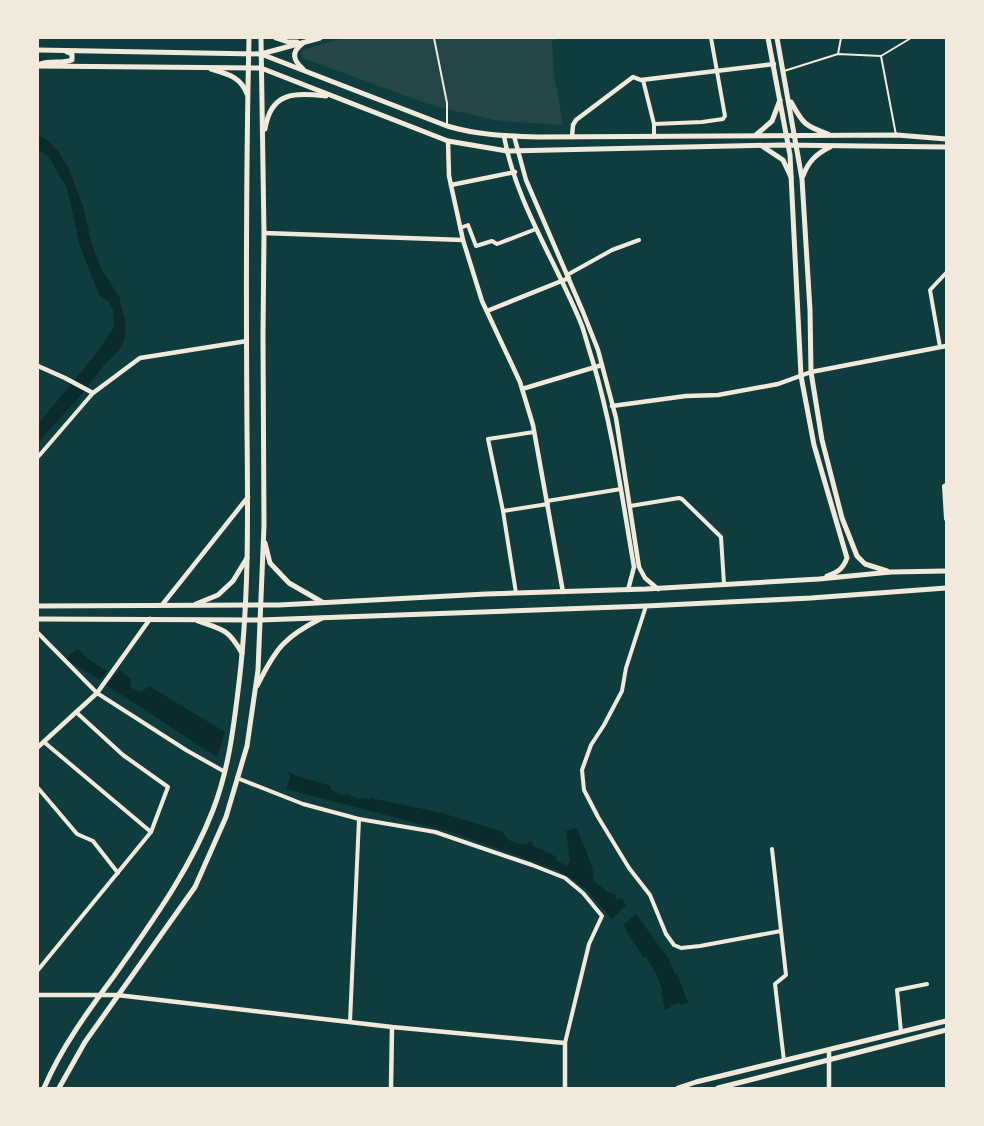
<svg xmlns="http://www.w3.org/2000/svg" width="984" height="1126" viewBox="0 0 984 1126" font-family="'DM Sans',sans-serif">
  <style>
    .green { fill: #244646 }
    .water { fill: #0a2a2b }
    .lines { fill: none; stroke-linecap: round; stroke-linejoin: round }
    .service { stroke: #f1e9da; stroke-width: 2 }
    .minor { stroke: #f1e9da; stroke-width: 4 }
    .tertiary { stroke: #f1e9da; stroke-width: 4.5 }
    .secondary { stroke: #f1e9da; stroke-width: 5 }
  </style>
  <rect width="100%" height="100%" fill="#0f3d3e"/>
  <polygon class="green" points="344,38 558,38 552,41 554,75 563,125 500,121 434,106 305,59 301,55 302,50"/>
  <g class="water">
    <polygon points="38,135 47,140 58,151 69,169 83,206 92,245 102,270 119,296 126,325 124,340 120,349 104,365 82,394 38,442 38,424 95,355 114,327 113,309 109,302 99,295 80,246 67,188 49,157 38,149"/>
    <polygon points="78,649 88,659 107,671 100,680 65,659"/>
    <polygon points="120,670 131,679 130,687 141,692 149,686 225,732 217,757 106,685"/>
    <path d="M 288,772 C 302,779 316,781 331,786 L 331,790 L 341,795 L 348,794 L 358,799 L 364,798 L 370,800 L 371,798 L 442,813 L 503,832 C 508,844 516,842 527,845 L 529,841 L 533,843 L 532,845 L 557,857 L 556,860 L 567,866 L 570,860 L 566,831 L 577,828 C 581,843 596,867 593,880 L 609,893 L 610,892 L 616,896 L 615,898 L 618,899 L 620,898 L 625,901 L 624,903 L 626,905 L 612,919 L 586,889 L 571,878 L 554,869 L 451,832 L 286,789 L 290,778 Z"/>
    <polygon points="636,914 668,958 675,974 677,973 688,1003 680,1005 679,1003 670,1006 670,1008 665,1010 661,992 663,991 656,974 646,957 644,958 623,925"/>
  </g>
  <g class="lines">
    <g class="service">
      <polyline points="434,38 447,103 447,124"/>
      <polyline points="838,54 841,38"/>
      <polyline points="784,71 838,54 881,56"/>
      <polyline points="896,135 881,56 911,38"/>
    </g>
    <g class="minor">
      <polyline points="643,80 654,124 654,137"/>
      <polyline points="654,124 702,122 723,119 725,116 711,38"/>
      <polyline points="460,228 468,225 476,246 492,241 497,244 536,229"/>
      <polyline points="567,275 612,250 639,240"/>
      <polyline points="940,347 930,290 946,273"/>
      <polyline points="38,457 93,393"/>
      <polyline points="946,485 944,486 946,519"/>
      <polyline points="547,501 621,489"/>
      <polyline points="630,506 679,498 682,499 721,537 724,584"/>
      <polyline points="503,511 548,504"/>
      <polyline points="516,593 503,511 488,439 534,432"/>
      <polyline points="646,606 626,668 622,691 604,725 591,745 582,770 584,790 598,817 629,868 650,895 666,934 674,945 681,948 700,946 781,931"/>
      <polyline points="38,633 97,693 186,750 225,772"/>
      <polyline points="44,742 151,832"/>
      <polyline points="237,778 303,804 359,819 435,832 532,865 565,878 583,893 602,916 589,944 565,1043"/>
      <polyline points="38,788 77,834 93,841 118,873"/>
      <polyline points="772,849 786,975 775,984 784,1061"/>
      <polyline points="38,970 151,832 168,787 123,755 76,712"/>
      <polyline points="350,1022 359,819"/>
      <polyline points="901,1032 897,990 927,984"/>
    </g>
    <g class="tertiary">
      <path d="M 504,136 C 516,204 557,263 582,326 C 586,338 589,350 593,362 C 613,429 622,498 634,567 L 628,590"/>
      <polyline points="514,136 526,180 583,312 598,350 616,418 639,567 645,578 658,589"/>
      <polyline points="572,137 573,125 576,120 633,77 641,80 774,64"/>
      <polyline points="448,141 449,176 463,240 482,301 520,382 533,425 563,592"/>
      <polyline points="451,185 515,172"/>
      <polyline points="264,233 463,240"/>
      <polyline points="487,311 569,278"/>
      <polyline points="38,366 65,378 93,393 140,358 247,341"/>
      <polyline points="522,389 602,365"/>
      <polyline points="612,406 686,396 718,395 778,384 811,372 946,346"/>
      <polyline points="162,605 248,497"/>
      <polyline points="38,747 97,693 150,619"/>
      <polyline points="38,995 117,995 392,1027 565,1043 565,1088"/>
      <polyline points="829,1050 829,1088"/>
      <polyline points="391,1088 392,1027"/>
    </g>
    <g class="secondary">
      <polyline points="276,38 288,42 297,42"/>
      <path d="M 768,38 L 790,155 L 801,376 L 814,445 L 847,558 C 843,569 838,572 827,576"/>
      <polyline points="777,38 802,179 810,310 811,372 822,440 842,518 857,556 865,564 887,571"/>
      <path d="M 302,44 C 291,52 293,60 303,69"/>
      <polyline points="38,50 261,54 320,38"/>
      <path d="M 261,54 L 447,126 C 477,135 506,136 538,137 L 897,135 L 946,139"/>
      <path d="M 40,64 C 51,60 62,64 72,60 L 72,54 L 67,52"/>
      <polyline points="38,66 261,68 448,141 507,151 781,145 946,147"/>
      <path d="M 211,69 C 228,74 241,77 247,94"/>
      <path d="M 791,102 C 803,124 805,126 828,134"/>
      <path d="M 265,129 C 271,91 295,93 326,96"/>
      <polyline points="756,135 772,121 780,100"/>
      <polyline points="762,146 783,160 791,177"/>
      <path d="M 803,176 C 808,162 816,154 830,147"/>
      <polyline points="265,543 270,563 289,583 322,602"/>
      <polyline points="196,604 218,595 233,581 247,558"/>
      <polyline points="38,606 279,605 486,594 646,589 819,579 891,572 946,571"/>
      <polyline points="38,619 260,620 646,606 811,598 946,588"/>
      <path d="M 198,621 C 224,630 228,629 242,653"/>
      <path d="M 257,686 C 276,648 284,637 322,618"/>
      <path d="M 44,1088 C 61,1048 88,1011 114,976 C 151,923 190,870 213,810 C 228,771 233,732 238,691 C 249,605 248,518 247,431 C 246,300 246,168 249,38"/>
      <polyline points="59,1088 85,1042 195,887 226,817 247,746 258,670 264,526 263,337 264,233 261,38"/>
      <polyline points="678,1088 696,1082 946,1021"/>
      <polyline points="718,1088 946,1030"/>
    </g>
  </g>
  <rect width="984" height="1126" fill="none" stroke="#f1e9da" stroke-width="78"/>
</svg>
